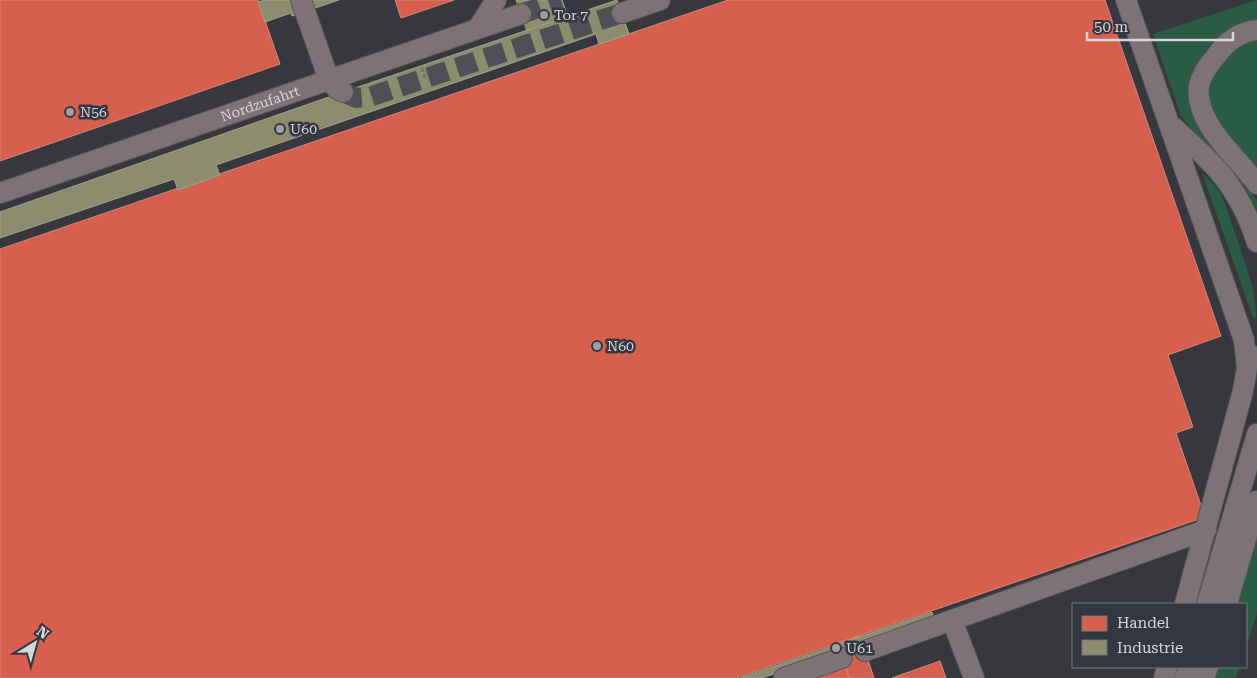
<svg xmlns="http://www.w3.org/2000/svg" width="1257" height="678" viewBox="0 0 1257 678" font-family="'Roboto Serif',serif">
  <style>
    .green { fill: #2a5b45 }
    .shops { fill: #d6604d; stroke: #d68478 }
    .industry { fill: #8c8c6e; stroke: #a2a28f }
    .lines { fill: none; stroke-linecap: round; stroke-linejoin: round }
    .minor-tunnel { stroke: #4f5055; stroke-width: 20; stroke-dasharray: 20 10; stroke-linecap: butt }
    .minor-casing { stroke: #545559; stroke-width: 22 }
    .path { stroke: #787175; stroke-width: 3; stroke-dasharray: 4 2.5; stroke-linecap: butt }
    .minor { stroke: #7d7276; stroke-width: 20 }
    .poi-dot { fill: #9e9fa5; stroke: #343640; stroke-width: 2 }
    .labels { text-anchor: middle; stroke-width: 5; stroke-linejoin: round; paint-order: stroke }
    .poi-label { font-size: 14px; fill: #d6d7dd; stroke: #343640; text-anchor: start }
    .street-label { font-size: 14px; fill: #d6d7dd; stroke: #343640 }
  </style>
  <rect width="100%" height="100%" fill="#37383d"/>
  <g class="green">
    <polygon points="1257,0 1257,22 1233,27 1216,38 1202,55 1193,76 1201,131 1207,141 1225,158 1251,191 1257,201 1257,222 1197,136 1181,116 1153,34"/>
    <path d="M 1257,40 L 1257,169 C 1235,145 1201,117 1209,80 C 1210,76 1214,71 1217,67 C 1226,51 1239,43 1257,40 Z"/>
    <path d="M 1202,173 C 1209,179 1215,185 1220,193 C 1227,205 1230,220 1235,233 C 1243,257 1257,293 1256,318 L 1253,317 Z"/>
    <polygon points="1257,529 1257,613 1246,648 1246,604 1236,604"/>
    <polygon points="1217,667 1240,667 1236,678 1214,678"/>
  </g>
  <g class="shops">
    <polygon points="0,0 258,0 280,64 0,161"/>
    <polygon points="395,0 454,0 401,18"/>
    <polygon points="728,0 1105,0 1221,336 1168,355 1193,427 1176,433 1205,517 736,678 0,678 0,249"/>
    <polygon points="860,636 874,678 849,678 837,643"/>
    <polygon points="940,661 946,678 892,678"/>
    <polygon points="846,668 849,678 817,678"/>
  </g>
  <g class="industry">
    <polygon points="265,0 339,0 292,16 291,13 265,22 258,2"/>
    <polygon points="516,0 562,0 568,17 527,31"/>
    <polygon points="617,0 629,34 599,44 596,34 216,165 220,175 178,190 174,179 0,238 0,212 343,92"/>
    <polygon points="932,612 933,615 931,618 922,623 762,678 740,678"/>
  </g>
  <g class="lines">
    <g class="minor-tunnel">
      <polyline points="521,14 561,0"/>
      <polyline points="343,92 356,98 369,97 622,13"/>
    </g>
    <defs>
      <g id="minor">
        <polyline points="301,0 329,80 337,89 343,92"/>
        <polyline points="1126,0 1244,340 1247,368"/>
        <polyline points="622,13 660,0"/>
        <polyline points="478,28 496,0"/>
        <path d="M 1257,30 C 1239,32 1226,42 1216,56 C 1209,64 1201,76 1199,86 C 1194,123 1237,157 1257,184"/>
        <path d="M 1173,127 C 1193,146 1217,165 1232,189 C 1243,205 1251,224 1257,242"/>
        <path id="s1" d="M 0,193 L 521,14"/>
        <polyline points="1185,604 1243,391 1247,368 1253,356"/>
        <polyline points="1207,604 1257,434"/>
        <polyline points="1227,604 1257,501"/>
        <polyline points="952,620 974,678"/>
        <polyline points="865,651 1206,530"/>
        <polyline points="784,678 842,658"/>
        <polyline points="1164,678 1167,667"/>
        <polyline points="1185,678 1189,667"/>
        <polyline points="1204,678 1208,667"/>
      </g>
    </defs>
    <use href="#minor" class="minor-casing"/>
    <polyline class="path" points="422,68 425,78"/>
    <use href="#minor" class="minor"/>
  </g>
  <g class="poi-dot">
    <circle cx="544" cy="15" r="5"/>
    <circle cx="70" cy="112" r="5"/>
    <circle cx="280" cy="129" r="5"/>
    <circle cx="597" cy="346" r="5"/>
    <circle cx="836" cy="648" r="5"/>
  </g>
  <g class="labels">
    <g class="poi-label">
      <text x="554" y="20">Tor 7</text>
      <text x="80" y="117">N56</text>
      <text x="290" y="134">U60</text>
      <text x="607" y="351">N60</text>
      <text x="846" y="653">U61</text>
    </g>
    <g class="street-label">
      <text dy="5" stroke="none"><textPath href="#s1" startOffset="275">Nordzufahrt</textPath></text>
    </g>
  </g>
  <rect x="1072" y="603" width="175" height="65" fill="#343640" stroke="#75767f"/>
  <rect x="1082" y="616" width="25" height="15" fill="#d6604d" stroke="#75767f"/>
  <text x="1117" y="628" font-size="15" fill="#d6d7dd">Handel</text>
  <rect x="1082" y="640" width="25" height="15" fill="#8c8c6e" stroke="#75767f"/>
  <text x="1117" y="653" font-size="15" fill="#d6d7dd">Industrie</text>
  <g transform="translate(35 643) rotate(37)" stroke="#343640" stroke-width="4" paint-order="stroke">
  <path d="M0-4L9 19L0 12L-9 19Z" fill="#d6d7dd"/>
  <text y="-8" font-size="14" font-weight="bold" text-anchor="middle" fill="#d6d7dd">N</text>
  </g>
  <path d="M1087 32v8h146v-8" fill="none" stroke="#d6d7dd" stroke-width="2.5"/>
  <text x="1094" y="32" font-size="15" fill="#d6d7dd" stroke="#343640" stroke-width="4" paint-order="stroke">50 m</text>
</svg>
